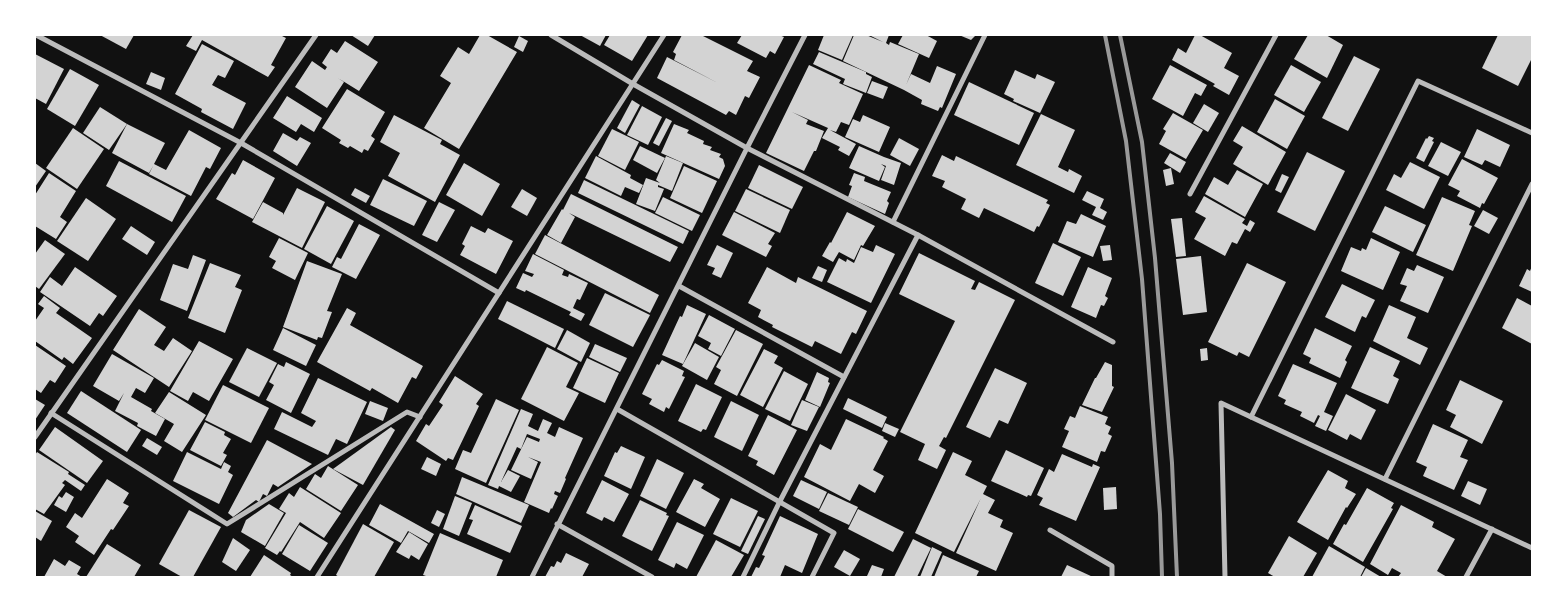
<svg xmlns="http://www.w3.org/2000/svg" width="1567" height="612" viewBox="0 0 1567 612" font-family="Raleway,sans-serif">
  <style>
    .building { fill: #d3d3d3 }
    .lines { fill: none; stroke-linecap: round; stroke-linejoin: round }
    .minor { stroke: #bcbcbc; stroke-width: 5 }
    .rail { stroke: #9a9a9a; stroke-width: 4 }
  </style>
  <rect width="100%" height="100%" fill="#111"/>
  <g class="building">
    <polygon points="100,35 134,35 126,49"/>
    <polygon points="193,35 280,35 286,38 271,65 275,67 268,77 202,40 196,51 186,46"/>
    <polygon points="351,35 375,35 368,46"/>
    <polygon points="480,35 487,35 517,52 459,149 424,128 451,83 440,76 458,47 469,54"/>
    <polygon points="580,35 606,35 600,46"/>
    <polygon points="610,35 648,35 632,61 604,45"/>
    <polygon points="682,35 701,35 753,61 747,71 760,77 749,98 745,96 736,115 729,111 726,115 657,78 667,57 718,83 674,60 676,54 673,52"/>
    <polygon points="742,35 779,35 784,37 775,54 770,51 766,58 737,43"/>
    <polygon points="824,35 853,35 842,60 818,50"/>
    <polygon points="854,35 866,35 883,42 869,35 889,35 886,43 889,45 890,42 919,54 906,85 911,74 930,83 937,66 956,74 942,108 940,107 938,111 921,104 922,100 904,90 843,61"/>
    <polygon points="903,35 926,35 937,41 929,58 898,44"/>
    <polygon points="959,35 976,35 971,40"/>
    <polygon points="1195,35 1200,35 1232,53 1224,68 1239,76 1229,95 1213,86 1215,84 1172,60 1178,48 1186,53"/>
    <polygon points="1308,35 1326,35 1343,45 1327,78 1294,59"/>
    <polygon points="1498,35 1532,35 1532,58 1518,86 1482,68"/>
    <polygon points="519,36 528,41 523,52 514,47"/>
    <polygon points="345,41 378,62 359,91 338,78 344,82 327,108 295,87 312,61 325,70 327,67 322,63 331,49 337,53"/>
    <polygon points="202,44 234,61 225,78 218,75 212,85 246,103 233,129 201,112 202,109 175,94"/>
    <polygon points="819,52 866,72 866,74 872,77 866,93 843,84 845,79 813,64"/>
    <polygon points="35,54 64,69 46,104 35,98"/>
    <polygon points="1354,56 1380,69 1348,131 1322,118"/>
    <polygon points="809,65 841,80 839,83 863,94 849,125 841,122 836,132 830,130 856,144 849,156 838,150 840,147 822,138 828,128 792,112 808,120 806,124 824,131 816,151 814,151 804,171 766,153"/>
    <polygon points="1170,65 1207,85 1201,96 1195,93 1183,116 1152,99"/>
    <polygon points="1291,65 1321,82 1304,112 1274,95"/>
    <polygon points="70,69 99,85 75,126 47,109"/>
    <polygon points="1015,70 1035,79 1037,74 1055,82 1040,113 1013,101 1014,99 1004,94"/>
    <polygon points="151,72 165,78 161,90 146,84"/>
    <polygon points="872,81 888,87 883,99 867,93"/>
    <polygon points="969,82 1034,113 1019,145 954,115"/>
    <polygon points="347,89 385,112 371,136 375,139 368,151 364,149 362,153 350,146 348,148 339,143 341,140 322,128"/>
    <polygon points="287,96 322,118 314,132 301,124 296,132 273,118"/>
    <polygon points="1275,99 1305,116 1287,149 1257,132"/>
    <polygon points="632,100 640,105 625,133 617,128"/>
    <polygon points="1204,104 1219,113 1208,132 1193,123"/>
    <polygon points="642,106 662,117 648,145 627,135"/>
    <polygon points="100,107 127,124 109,150 83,133"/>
    <polygon points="1173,113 1203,130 1186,159 1159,144 1166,131 1163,129"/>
    <polygon points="1041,114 1075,130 1058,167 1068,172 1069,169 1082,176 1074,193 1016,165"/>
    <polygon points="394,115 442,140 440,144 460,155 435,202 388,176 400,153 380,142"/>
    <polygon points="863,115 890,127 879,152 845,137 853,119 860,122"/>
    <polygon points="666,118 672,121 659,146 653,143"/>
    <polygon points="127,124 165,143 154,164 166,170 189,130 221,148 210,169 206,167 191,196 149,174 153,166 149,173 112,153"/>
    <polygon points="674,124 689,130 687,133 704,141 703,144 712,147 710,150 721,154 719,157 723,159 725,166 719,179 661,153"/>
    <polygon points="1242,126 1286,152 1268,185 1233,164 1243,147 1233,141"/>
    <polygon points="73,128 104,149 77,189 46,168"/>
    <polygon points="612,129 639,142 625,170 598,156"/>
    <polygon points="1477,129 1510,145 1500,167 1485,160 1482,165 1464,157"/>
    <polygon points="283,133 297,141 300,137 311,143 297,166 273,151"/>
    <polygon points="1429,136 1434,138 1432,141 1434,142 1424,162 1416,158 1426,138 1427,139"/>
    <polygon points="899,138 919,149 910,166 890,155"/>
    <polygon points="1441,142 1461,152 1448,176 1428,166"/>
    <polygon points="640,146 665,158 657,173 633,160"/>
    <polygon points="859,146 884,157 901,163 894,185 881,180 886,166 881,164 885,167 879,181 849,168"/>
    <polygon points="1307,152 1345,171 1315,231 1277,212"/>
    <polygon points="1170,153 1186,162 1180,173 1164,163"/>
    <polygon points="942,155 954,161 956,156 1048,200 1046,203 1050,205 1039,227 1037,226 1034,232 984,208 979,218 961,209 966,199 942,187 945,181 932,176"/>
    <polygon points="596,156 631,175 630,178 643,185 639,193 625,187 621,196 585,178"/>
    <polygon points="666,156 683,163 672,191 658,185 658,187 664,189 655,211 636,204 646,178 660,183 656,180"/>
    <polygon points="1462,159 1498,178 1484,204 1482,203 1480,208 1457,196 1460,191 1448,185"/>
    <polygon points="243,160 275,178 253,219 216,199 232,173 235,175"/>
    <polygon points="119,161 186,196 172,222 106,186"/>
    <polygon points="1410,162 1440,177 1424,209 1386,190 1394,174 1401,178"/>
    <polygon points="35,163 46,171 35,187"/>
    <polygon points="464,163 500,184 482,216 446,195"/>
    <polygon points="759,165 803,187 792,209 748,188"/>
    <polygon points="684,166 717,181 702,213 670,198"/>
    <polygon points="1171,168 1174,184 1166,186 1163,170"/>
    <polygon points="1237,170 1263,184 1245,217 1205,194 1214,177 1228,185"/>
    <polygon points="49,173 76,191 60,217 67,222 56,239 35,226 35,195"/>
    <polygon points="854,173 865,177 864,181 891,192 887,201 889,203 885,214 848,197 852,186 849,185"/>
    <polygon points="1282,174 1289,177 1281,193 1275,190"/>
    <polygon points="383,179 427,201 414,226 370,205"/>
    <polygon points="584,180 689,231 683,244 578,193"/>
    <polygon points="297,188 325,202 302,248 252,222 263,202 283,213 283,215"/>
    <polygon points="355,188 370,196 366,203 351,195"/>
    <polygon points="522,189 537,198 527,216 511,207"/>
    <polygon points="746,189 790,210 780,233 735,211"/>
    <polygon points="1087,191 1104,199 1100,208 1107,212 1103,220 1092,215 1096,207 1082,200"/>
    <polygon points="571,194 678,247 670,262 569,213 575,217 561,243 547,235 562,209 563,210"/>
    <polygon points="1204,196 1245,219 1242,223 1247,226 1250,220 1255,223 1250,232 1245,229 1237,244 1232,242 1225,256 1194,239 1206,218 1195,212"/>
    <polygon points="663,197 700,215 692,231 655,213"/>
    <polygon points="1442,197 1475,211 1469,225 1472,226 1453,271 1416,255"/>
    <polygon points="86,198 116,219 88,261 57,241"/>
    <polygon points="439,202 455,210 437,242 422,235"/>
    <polygon points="327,206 354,221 331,264 304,249"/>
    <polygon points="1385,206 1426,225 1413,252 1372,232"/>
    <polygon points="1483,210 1498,218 1489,234 1474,226"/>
    <polygon points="734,212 775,233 768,244 772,246 766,257 722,235"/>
    <polygon points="847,212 875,226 863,246 861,245 854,260 839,252 833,262 822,256 830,242 831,243"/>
    <polygon points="1081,214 1106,226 1093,257 1058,242 1067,221 1076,224"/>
    <polygon points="1182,218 1186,256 1176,257 1171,219"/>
    <polygon points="359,224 380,235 356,279 332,267 337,257 341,259"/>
    <polygon points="131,226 155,242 147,255 122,239"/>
    <polygon points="471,226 485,233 488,228 513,241 496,274 460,255 465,246 462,244"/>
    <polygon points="545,235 659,295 650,313 535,254"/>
    <polygon points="279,238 308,253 295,280 272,268 276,261 269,257"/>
    <polygon points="1371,238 1400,252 1383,290 1341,271 1351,247 1361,251 1362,248 1366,250"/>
    <polygon points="45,240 65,254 39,289 35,286 35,254"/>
    <polygon points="1053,243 1081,257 1063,296 1035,283"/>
    <polygon points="717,245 733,253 721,278 712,274 715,268 707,265"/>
    <polygon points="876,245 895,254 871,303 827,282 839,258 846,262 847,259 854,263 861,247 873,252"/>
    <polygon points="1110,245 1112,260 1103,261 1100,246"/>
    <polygon points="919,253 975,281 971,289 975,290 979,282 1015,300 946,438 944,437 939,446 946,450 937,469 918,460 925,444 900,432 955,321 899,294"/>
    <polygon points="533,254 564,270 562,275 568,277 569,274 588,283 580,300 577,299 573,308 585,314 581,321 569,315 571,312 526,290 525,292 516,288 523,273 532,277 534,274 525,271"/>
    <polygon points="193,255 206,260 187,311 160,300 173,264 188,269"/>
    <polygon points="1201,256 1207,312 1183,315 1176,259"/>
    <polygon points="307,261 342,274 327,311 332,312 322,338 318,337 317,340 283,327"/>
    <polygon points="210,263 241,275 235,287 242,290 225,333 188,318"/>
    <polygon points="1247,263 1286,282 1249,357 1239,352 1237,356 1208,342"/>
    <polygon points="1417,265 1444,277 1428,313 1400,301 1407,286 1400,284 1407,268 1414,271"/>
    <polygon points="818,266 827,270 822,282 812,278"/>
    <polygon points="1532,266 1532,292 1519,286 1527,269 1530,271"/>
    <polygon points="75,267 117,296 103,316 99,313 90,326 40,292 50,277 62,286"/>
    <polygon points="767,267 796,283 798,277 867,311 856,334 852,332 841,354 815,341 812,347 772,327 773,325 758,317 761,310 748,303"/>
    <polygon points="1088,267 1112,278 1105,296 1108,298 1104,306 1101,305 1096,318 1071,307"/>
    <polygon points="1342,284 1375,300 1366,318 1362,316 1355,332 1325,317"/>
    <polygon points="605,293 650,315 633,347 589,325"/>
    <polygon points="44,296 60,308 56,313 92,338 73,364 64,357 62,360 35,341 35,321 44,308 38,304"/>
    <polygon points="1517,298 1532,306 1532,344 1502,328"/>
    <polygon points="507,301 564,329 555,348 498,319"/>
    <polygon points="687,305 706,314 683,364 662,355 680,316 682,317"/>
    <polygon points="1389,305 1416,317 1407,338 1428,348 1420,365 1373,341"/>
    <polygon points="347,308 356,313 350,325 423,366 416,379 412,377 398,403 372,388 370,391 317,362"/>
    <polygon points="139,309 166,327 154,345 164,351 173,338 192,351 169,387 113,350"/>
    <polygon points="709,315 735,329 721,356 708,349 711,343 698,336"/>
    <polygon points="283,328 316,345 306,366 273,350"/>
    <polygon points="1315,328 1352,346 1345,360 1347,362 1340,378 1309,363 1311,358 1303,354"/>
    <polygon points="567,330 590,343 581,362 557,349"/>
    <polygon points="736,330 763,344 737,396 714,384 721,370 716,367"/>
    <polygon points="199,341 233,359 209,401 193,392 188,401 170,391"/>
    <polygon points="695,343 719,357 707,380 682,366"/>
    <polygon points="595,344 627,358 620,372 589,357"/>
    <polygon points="35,345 66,366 55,383 50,380 41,393 35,389"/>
    <polygon points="547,347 578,363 566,387 579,393 564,421 521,399"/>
    <polygon points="1370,347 1400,361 1393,376 1399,379 1388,404 1351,388"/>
    <polygon points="247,348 277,363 259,397 229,382"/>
    <polygon points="1207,348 1208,360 1201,361 1200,349"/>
    <polygon points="764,349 778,356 774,363 783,368 763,407 740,395"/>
    <polygon points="112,354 154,378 145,393 136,388 131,397 152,409 151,411 165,419 156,436 137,426 138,423 115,411 124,393 119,401 93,386"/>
    <polygon points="587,358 619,373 605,403 573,388"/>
    <polygon points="662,360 684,371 682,376 685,377 669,409 666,407 664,412 649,404 652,399 642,394 657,364 659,365"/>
    <polygon points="286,362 310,374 291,413 266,400 274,385 269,382 278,364 284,367"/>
    <polygon points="1105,362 1112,365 1112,386 1114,387 1102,412 1082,405 1095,378 1096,378"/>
    <polygon points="1293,364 1337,383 1324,412 1333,416 1326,431 1315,426 1320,416 1318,415 1314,423 1300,416 1302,412 1284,404 1286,400 1278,396"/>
    <polygon points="995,368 1027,383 1008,424 999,420 990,438 966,427"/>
    <polygon points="784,371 808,384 790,421 765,409"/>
    <polygon points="817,372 829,378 828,382 830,383 820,407 805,400"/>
    <polygon points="455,376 483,394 476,404 479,406 453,460 448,458 446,461 416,441 426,424 429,426 443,405 439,402"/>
    <polygon points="318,378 367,402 347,444 336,439 328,455 274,429 282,412 312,427 316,421 301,413"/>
    <polygon points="1460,380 1503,401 1482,444 1450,427 1456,415 1446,410"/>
    <polygon points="696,384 722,397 706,430 703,429 701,432 678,421"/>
    <polygon points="223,385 269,408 251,443 205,420"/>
    <polygon points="81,391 141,430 127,452 67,413"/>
    <polygon points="169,392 206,415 182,452 164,441 174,424 155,413"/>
    <polygon points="1346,394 1376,410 1361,440 1350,434 1347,440 1328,430"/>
    <polygon points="848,398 887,417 882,428 843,409"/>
    <polygon points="35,399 45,405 35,420"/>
    <polygon points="496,399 519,410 486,483 455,469 463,450 471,453"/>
    <polygon points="802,400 819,407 807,431 791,425"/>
    <polygon points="370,401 388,408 383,421 365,414"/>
    <polygon points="731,401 759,415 742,451 714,437"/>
    <polygon points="1080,406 1108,417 1105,424 1111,427 1108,434 1112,436 1105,452 1101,451 1097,462 1062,447 1069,431 1064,429 1070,416 1075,418"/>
    <polygon points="521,409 533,414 528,426 538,431 543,419 552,423 547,433 555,437 559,427 583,438 565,478 566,479 560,493 555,491 554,494 558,496 552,509 551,508 549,513 524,502 541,462 528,457 538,462 531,479 511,470 527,437 539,442 540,439 527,434 521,449 517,447 501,482 508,470 520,476 511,492 499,486 498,489 488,485"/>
    <polygon points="768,415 797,430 774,475 756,465 758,461 748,456"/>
    <polygon points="846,419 884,437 883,438 888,441 873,470 884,476 875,493 859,484 850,501 804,477 820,444 831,450"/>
    <polygon points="205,422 225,432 224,435 231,439 223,453 227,455 221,466 190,450"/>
    <polygon points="885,423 899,429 895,437 882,431"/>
    <polygon points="1433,424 1468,440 1460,457 1468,460 1454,490 1423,476 1427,467 1416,462"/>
    <polygon points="55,427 103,461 87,483 39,450"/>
    <polygon points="391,427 395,430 363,485 333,469"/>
    <polygon points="147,438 162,447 157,455 142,446"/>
    <polygon points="267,440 312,464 278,487 273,484 267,496 263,494 259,502 256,500 233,517 228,513"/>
    <polygon points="621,446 645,457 631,489 604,476 615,452 617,453"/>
    <polygon points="1006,450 1044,468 1031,496 1028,495 1027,497 991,481"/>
    <polygon points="37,452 69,472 68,474 85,485 81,491 65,480 62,483 65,485 44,514 35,509 35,455"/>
    <polygon points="187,452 221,469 224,462 231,466 228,472 233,475 219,504 173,481"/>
    <polygon points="953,452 972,461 965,475 987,486 983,494 995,500 988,513 1003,520 1000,527 1013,533 996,571 956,553 981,498 954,552 915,533"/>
    <polygon points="1062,454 1092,467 1093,464 1100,467 1076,521 1039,505 1043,498 1037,495 1049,469 1054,472"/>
    <polygon points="427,457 441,464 436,476 421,469"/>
    <polygon points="657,459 684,473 666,509 640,496"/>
    <polygon points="328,466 358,485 341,511 306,489 315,474 321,478"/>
    <polygon points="1328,470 1348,481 1345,488 1356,494 1347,508 1346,507 1328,540 1297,522"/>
    <polygon points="462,477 529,505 521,523 456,494"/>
    <polygon points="107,479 129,493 123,503 129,506 113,530 111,529 94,555 75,542 79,536 66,527 75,513 82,518"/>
    <polygon points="694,479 704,484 701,488 720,499 705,527 676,512"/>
    <polygon points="602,480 629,494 614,522 604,517 602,521 586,513"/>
    <polygon points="801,480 827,492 819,509 793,496"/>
    <polygon points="1468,481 1487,489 1480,505 1461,496"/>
    <polygon points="300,487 341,513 324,538 300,522 281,552 280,551 277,555 265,548 286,513 279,509 289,493 294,497"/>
    <polygon points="1116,487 1117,509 1104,510 1103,488"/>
    <polygon points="1367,488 1394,503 1391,508 1393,509 1363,562 1333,544 1344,524 1346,525"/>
    <polygon points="66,492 74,497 66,512 54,505 59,496 62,498"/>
    <polygon points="828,493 858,507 849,525 819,511"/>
    <polygon points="455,496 472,503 459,536 443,529"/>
    <polygon points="731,498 758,511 740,547 713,534"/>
    <polygon points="640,500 667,513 666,515 669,516 652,551 622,536"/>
    <polygon points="269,504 284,513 265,546 241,532 246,520"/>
    <polygon points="380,504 434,534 429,543 408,531 401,543 369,525"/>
    <polygon points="475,505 522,526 510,553 467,534 473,520 469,519"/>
    <polygon points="1401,505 1434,522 1432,527 1455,539 1437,571 1447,577 1398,577 1401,573 1392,568 1388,575 1370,564"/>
    <polygon points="858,509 904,532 893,552 848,529"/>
    <polygon points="189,510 221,527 193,577 182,577 159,564"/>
    <polygon points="437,510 445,514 439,527 431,523"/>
    <polygon points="35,511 52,521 41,541 35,537"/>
    <polygon points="758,516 765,519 748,554 741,551"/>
    <polygon points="780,516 818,534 802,573 785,565 780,577 751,577 756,567 759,568 765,556 762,555"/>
    <polygon points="677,522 704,535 687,569 676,563 674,568 658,560"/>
    <polygon points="363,524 394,542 374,577 339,577 336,575"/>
    <polygon points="299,525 328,543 310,571 282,554"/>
    <polygon points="409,532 428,544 419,560 411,555 409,559 396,552"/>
    <polygon points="440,533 503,560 496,577 429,577 423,575"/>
    <polygon points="1289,536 1317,553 1303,577 1275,577 1268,573"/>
    <polygon points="233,538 250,550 236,571 222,562"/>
    <polygon points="913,539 931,548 917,577 894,577"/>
    <polygon points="716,540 744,555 731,577 696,577"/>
    <polygon points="107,544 141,565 134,577 86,577"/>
    <polygon points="1329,546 1365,567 1360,577 1312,577"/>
    <polygon points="932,547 942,552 931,577 920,577"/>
    <polygon points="844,550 860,559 850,576 834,567"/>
    <polygon points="566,553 589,564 582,577 545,577 551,566 554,567 557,561 561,563"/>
    <polygon points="264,555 291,573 290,575 293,577 250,577"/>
    <polygon points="943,555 979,571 976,577 934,577"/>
    <polygon points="54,559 65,566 69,560 81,567 77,574 82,577 44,577"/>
    <polygon points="872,565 884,569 881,577 867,576"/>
    <polygon points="1067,565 1093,577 1061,577"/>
    <polygon points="1366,568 1381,577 1361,577"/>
  </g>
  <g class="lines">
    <g class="minor">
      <polyline points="36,35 241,143 499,293"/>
      <polyline points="551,35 633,84 747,148 805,35"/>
      <polyline points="1190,194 1276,35"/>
      <polyline points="893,222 985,35"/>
      <polyline points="679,286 844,377"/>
      <polyline points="617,409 834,533 812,577"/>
      <polyline points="51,413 227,524 407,412 420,417"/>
      <polyline points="1251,417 1418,81 1532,133"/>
      <polyline points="35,437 316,35"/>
      <polyline points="1385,479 1532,184"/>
      <polyline points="557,524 652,577"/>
      <polyline points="1050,530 1112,566 1112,577"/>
      <polyline points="317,577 664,35"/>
      <polyline points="532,577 747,148 918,235 1113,342"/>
      <polyline points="743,577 779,503 918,235"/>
      <polyline points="1225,577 1221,403 1532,548"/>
      <polyline points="1466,577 1492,529"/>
    </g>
    <g class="rail">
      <polyline points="1105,35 1126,141 1142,279 1160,514 1162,577"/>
      <polyline points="1120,35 1142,142 1155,258 1172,463 1177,577"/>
    </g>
  </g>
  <rect width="1567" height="612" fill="none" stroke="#ffffff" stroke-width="72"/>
</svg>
